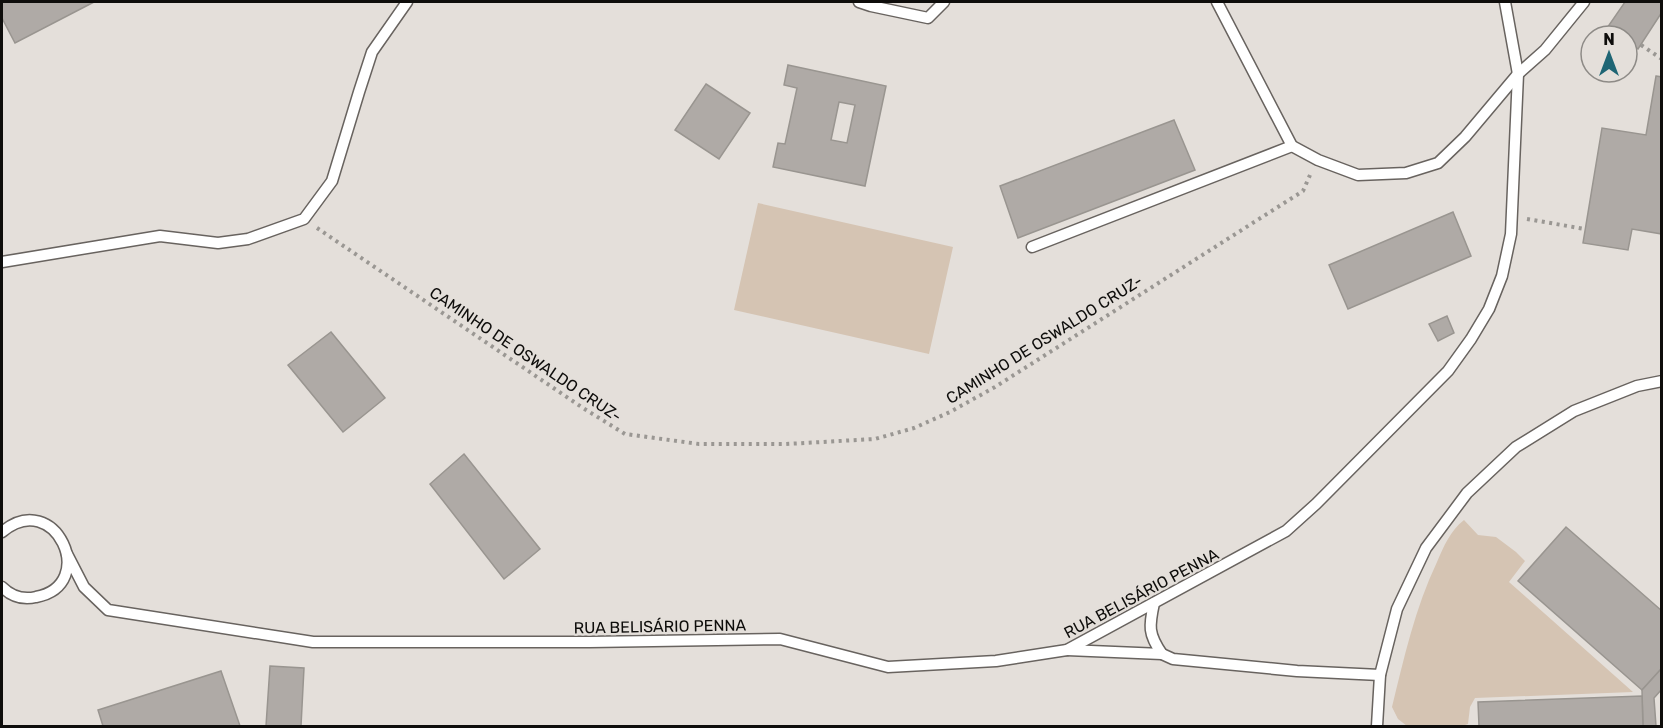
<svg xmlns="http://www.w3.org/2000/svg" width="1663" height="728" viewBox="0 0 1663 728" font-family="Rubik,sans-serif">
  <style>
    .green { fill: #d5c4b3 }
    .building { fill: #afaaa6; stroke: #999590; stroke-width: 1.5; fill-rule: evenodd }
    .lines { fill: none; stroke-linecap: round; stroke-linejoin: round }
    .lane-casing { stroke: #68635f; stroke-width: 13 }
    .path { stroke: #9a9793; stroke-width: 4; stroke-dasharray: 3 4.5; stroke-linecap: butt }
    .lane { stroke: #fff; stroke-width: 10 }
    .labels { text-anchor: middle; stroke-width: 4.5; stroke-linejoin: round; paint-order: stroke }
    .street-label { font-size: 16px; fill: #0e0d0b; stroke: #e4dfda }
  </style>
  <rect width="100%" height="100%" fill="#e4dfda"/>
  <g class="green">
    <polygon points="758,203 953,247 929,354 734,310"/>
    <path d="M 1464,520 L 1478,535 L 1496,537 L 1516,552 L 1525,561 L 1509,582 L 1633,692 L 1475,698 L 1470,707 L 1468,724 L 1462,726 L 1407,726 L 1398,719 L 1392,707 C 1404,658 1415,608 1437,562 C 1444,546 1450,531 1464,520 Z"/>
  </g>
  <g class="building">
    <polygon points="2,2 94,2 15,43 2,18"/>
    <polygon points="1625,2 1662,2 1662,12 1638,49 1627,42 1627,36 1618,36 1607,28"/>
    <polygon points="1591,44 1591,67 1590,67 1586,63 1583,56 1585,51"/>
    <path d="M 788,65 L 886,86 L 865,186 L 773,167 L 778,143 L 785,144 L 797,88 L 784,85 ZM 839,102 L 855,105 L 847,143 L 831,140 Z"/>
    <polygon points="1656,76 1662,77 1662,234 1632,229 1628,250 1583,243 1602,128 1646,135"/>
    <polygon points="706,84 750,113 719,159 675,130"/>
    <polygon points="1174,120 1195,170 1018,238 1000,186"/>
    <polygon points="1453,212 1471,256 1348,309 1329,265"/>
    <polygon points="1447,316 1454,333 1438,341 1429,324"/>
    <polygon points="331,332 385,398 343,432 288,365"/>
    <polygon points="464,454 540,549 504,579 430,484"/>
    <polygon points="1566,527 1662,611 1662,668 1642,690 1518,581"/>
    <polygon points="270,666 304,668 301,726 266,726"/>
    <polygon points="1662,668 1662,689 1654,698 1656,726 1643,726 1642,690"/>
    <polygon points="221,671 240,726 103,726 98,710"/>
    <polygon points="1642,696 1643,726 1479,726 1478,702"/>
  </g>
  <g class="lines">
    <defs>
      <g id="lane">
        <polyline points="859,2 871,6 928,18 944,2"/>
        <polyline points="1217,2 1292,146 1318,160 1358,175 1406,173 1438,163 1465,137 1518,74 1545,50 1584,2"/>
        <polyline points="1032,247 1292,146"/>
        <polyline points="2,262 160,236 218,243 248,239 304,219 332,181 359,92 372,52 407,2"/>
        <path d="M 2,532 C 55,487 100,585 36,597 C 23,600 11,596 2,587"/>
        <polyline points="67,554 84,587 108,610 313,642 590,642 780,639 888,667 996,661 1067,650 1286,531 1316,504 1448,371 1471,339 1489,309 1502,276 1511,234 1518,74 1505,2"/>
        <path d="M 1154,603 C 1149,626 1148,634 1162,654"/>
        <polyline points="1067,650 1162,654 1173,659 1297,671 1380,675"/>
        <polyline points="1377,726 1380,675 1397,609 1426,548 1467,493 1516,447 1574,411 1637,386 1662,381"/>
      </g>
    </defs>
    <use href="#lane" class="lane-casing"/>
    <g class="path">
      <polyline points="1641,45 1662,59"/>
      <polyline points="1527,219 1585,229"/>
      <polyline points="317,228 583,408 625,434 699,444 786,444 875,439 914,428 950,412 995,387 1303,191 1310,175"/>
    </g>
    <use href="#lane" class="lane"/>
  </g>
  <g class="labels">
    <g class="street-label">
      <text transform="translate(1044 339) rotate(-32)" y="6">CAMINHO DE OSWALDO CRUZ-</text>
      <text transform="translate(526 354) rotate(34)" y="6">CAMINHO DE OSWALDO CRUZ-</text>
      <text transform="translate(1141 593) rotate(-28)" y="6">RUA BELISÁRIO PENNA</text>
      <text transform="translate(660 626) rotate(-1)" y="6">RUA BELISÁRIO PENNA</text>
    </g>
  </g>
  <rect width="1663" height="728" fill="none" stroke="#0e0d0b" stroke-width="6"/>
  <g transform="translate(1609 54)"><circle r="28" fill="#e4dfda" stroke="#8e8b87" stroke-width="1.5"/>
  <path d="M0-4.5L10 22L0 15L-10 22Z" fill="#1e6574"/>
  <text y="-9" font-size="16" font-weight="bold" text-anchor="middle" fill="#0e0d0b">N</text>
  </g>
</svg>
